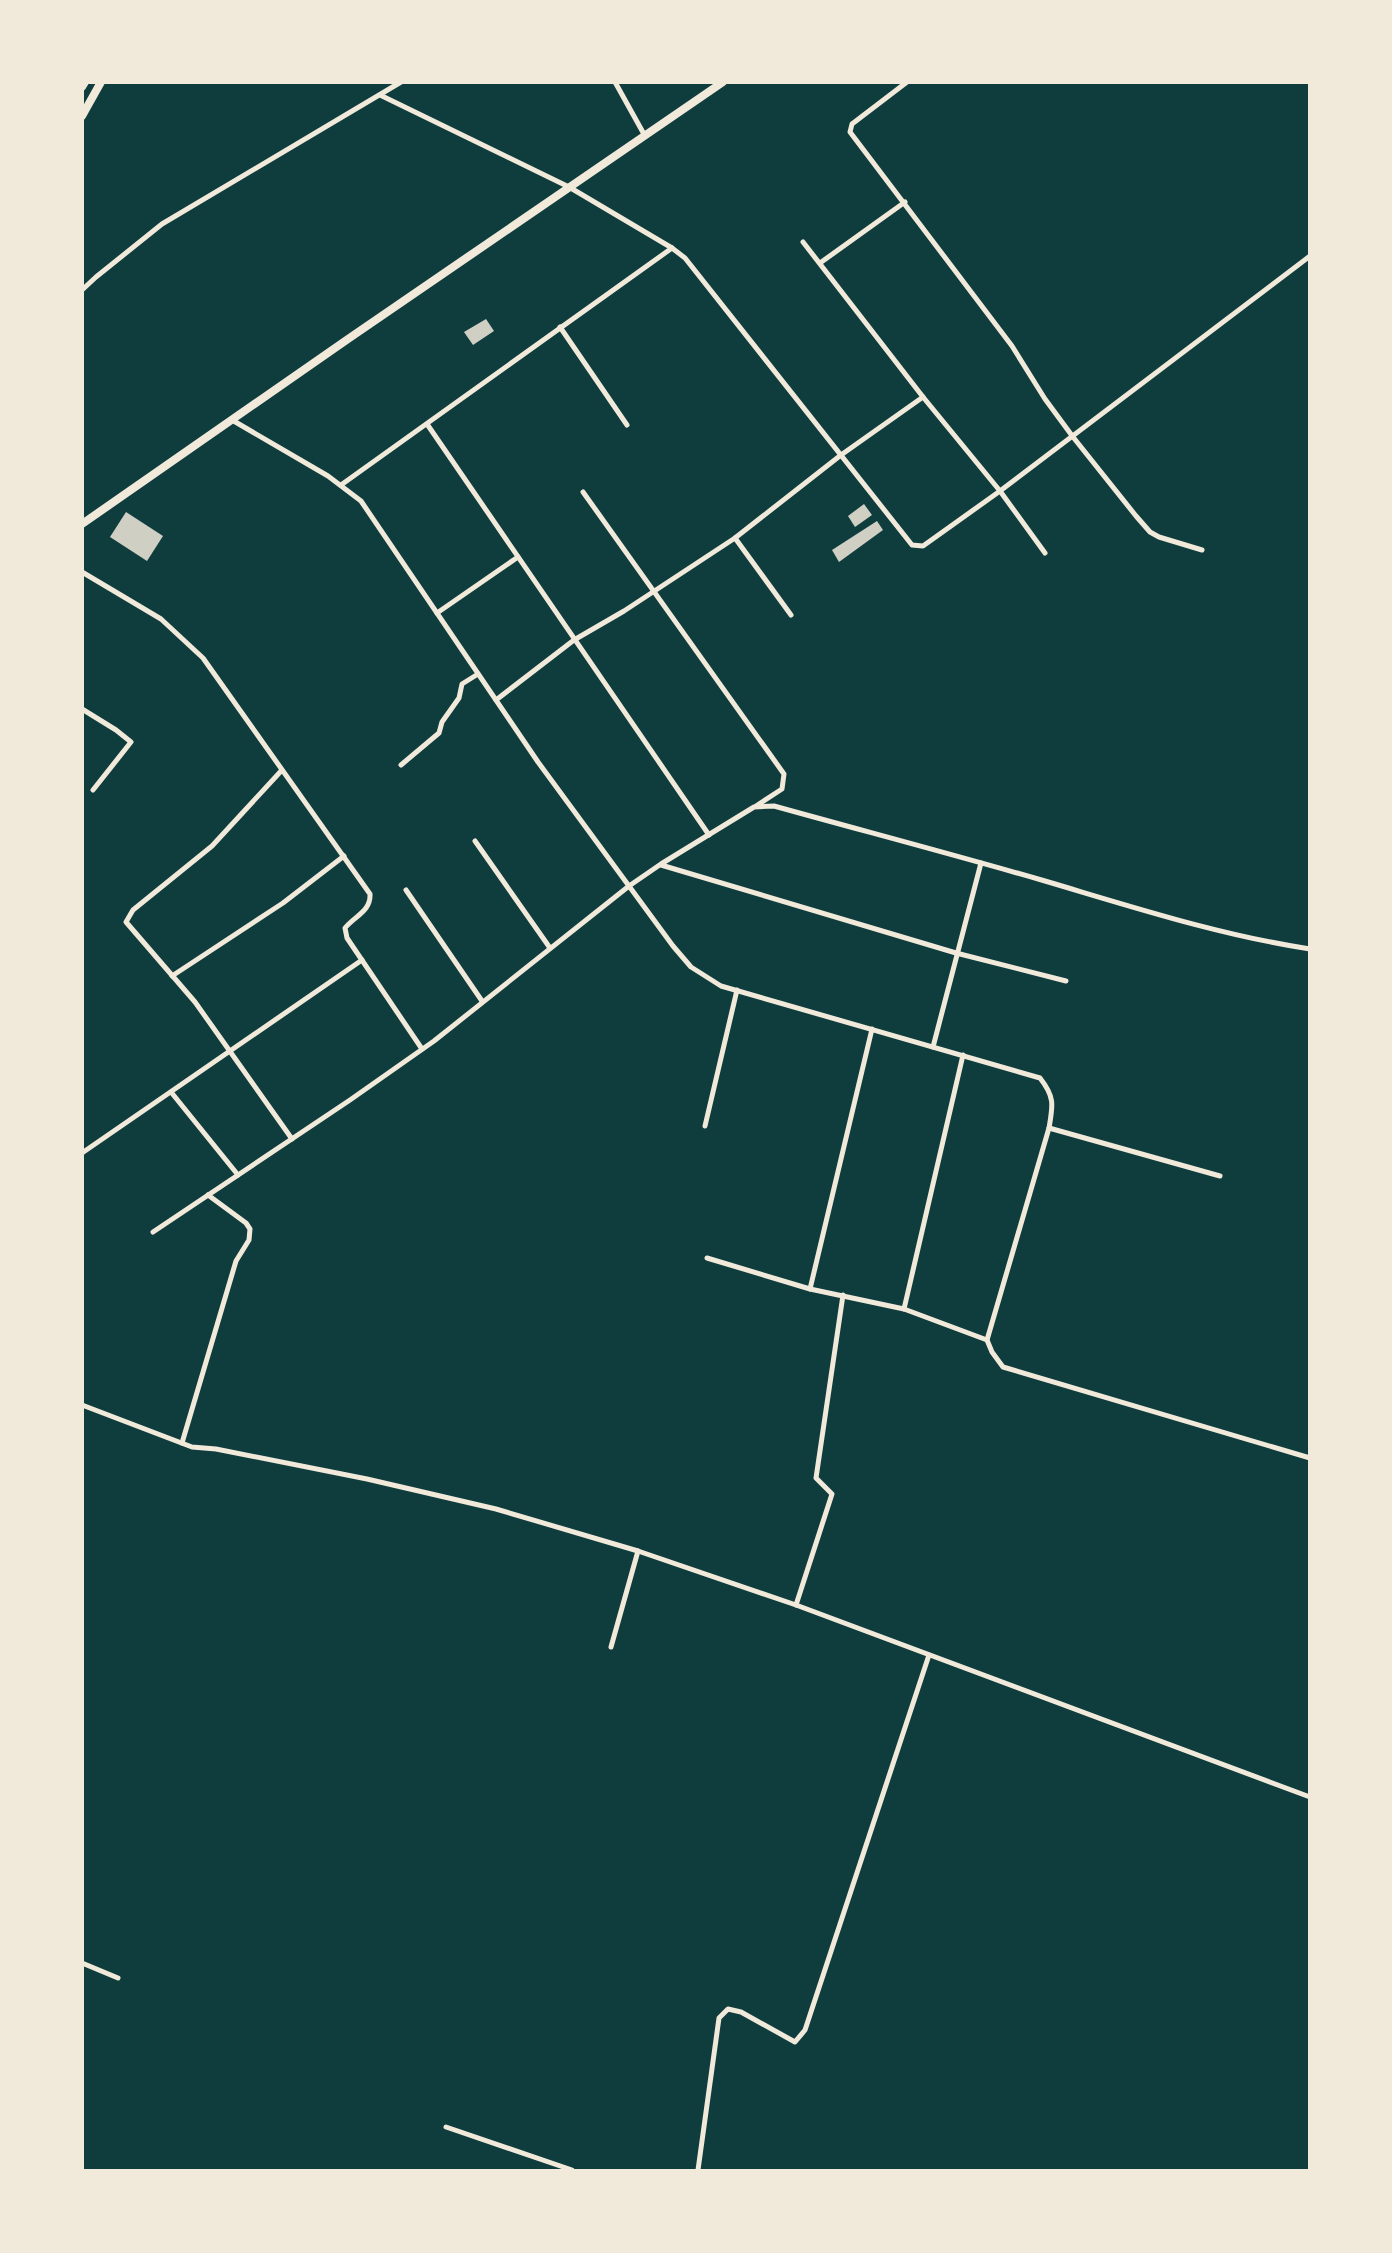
<svg xmlns="http://www.w3.org/2000/svg" width="1392" height="2253" viewBox="0 0 1392 2253" font-family="Arial,sans-serif">
  <style>
    .building { fill: #cfcfc3 }
    .lines { fill: none; stroke-linecap: round; stroke-linejoin: round }
    .minor { stroke: #f1e9da; stroke-width: 5 }
    .primary { stroke: #f1e9da; stroke-width: 8 }
    .trunk { stroke: #f1e9da; stroke-width: 8 }
  </style>
  <rect width="100%" height="100%" fill="#0f3d3e"/>
  <g class="building">
    <polygon points="486,319 494,331 473,345 464,332"/>
    <polygon points="864,504 872,515 855,527 848,516"/>
    <polygon points="126,512 163,536 147,561 110,537"/>
    <polygon points="877,521 883,530 839,562 832,550"/>
  </g>
  <g class="lines">
    <g class="minor">
      <polyline points="615,82 645,136"/>
      <polyline points="907,82 852,124 850,132 1012,346 1045,399 1073,437 1136,516 1150,532 1159,537 1202,550"/>
      <polyline points="380,95 569,187 672,248 685,258 912,545 923,546 1000,491 1310,256"/>
      <polyline points="803,242 923,397 1000,491 1045,553"/>
      <polyline points="820,263 905,202"/>
      <polyline points="82,290 96,277 162,224 401,82"/>
      <polyline points="560,327 627,425"/>
      <path d="M 232,420 L 328,476 L 361,501 L 538,762 L 673,946 L 691,967 L 721,986 L 1040,1078 C 1055,1097 1053,1105 1049,1128 L 987,1340"/>
      <polyline points="427,424 709,835"/>
      <polyline points="341,485 672,248"/>
      <polyline points="583,492 784,774 782,789 756,806"/>
      <polyline points="735,538 791,615"/>
      <path d="M 82,572 L 161,619 L 203,658 L 370,894 C 371,911 355,916 345,928 L 347,938 L 422,1049"/>
      <polyline points="437,613 518,557"/>
      <polyline points="496,700 574,640 624,611 735,538 841,455 923,397"/>
      <polyline points="82,709 116,730 131,742 93,790"/>
      <polyline points="401,765 439,733 442,722 459,698 462,684 478,674"/>
      <polyline points="282,770 212,846 133,910 126,922 195,1002 292,1139"/>
      <polyline points="475,841 550,948"/>
      <polyline points="661,865 956,953 1066,981"/>
      <polyline points="406,890 482,1001"/>
      <polyline points="172,976 283,903 344,856"/>
      <polyline points="933,1047 981,863"/>
      <polyline points="171,1092 238,1175"/>
      <polyline points="705,1126 737,990"/>
      <polyline points="1049,1128 1220,1176"/>
      <polyline points="82,1153 362,960"/>
      <path d="M 153,1232 L 350,1100 L 434,1041 L 629,886 L 661,864 L 754,807 L 774,806 C 864,831 955,855 1045,881 C 1133,907 1219,935 1310,949"/>
      <polyline points="707,1258 810,1289 904,1309 987,1340 992,1352 1003,1367 1310,1458"/>
      <polyline points="810,1289 872,1029"/>
      <polyline points="904,1309 963,1055"/>
      <polyline points="82,1405 192,1447 216,1449 367,1479 496,1509 638,1551 796,1605 1310,1797"/>
      <polyline points="182,1443 236,1261 249,1240 250,1229 246,1223 208,1195"/>
      <polyline points="796,1605 832,1494 816,1478 843,1295"/>
      <polyline points="611,1647 638,1551"/>
      <polyline points="82,1963 118,1978"/>
      <polyline points="446,2127 572,2170"/>
      <polyline points="698,2170 719,2018 728,2009 741,2012 795,2042 805,2030 929,1655"/>
    </g>
    <polyline class="primary" points="82,524 348,339 723,82"/>
    <g class="trunk">
      <polyline points="82,87 85,82"/>
      <polyline points="82,116 101,82"/>
    </g>
  </g>
  <rect width="1392" height="2253" fill="none" stroke="#f1e9da" stroke-width="168"/>
</svg>
